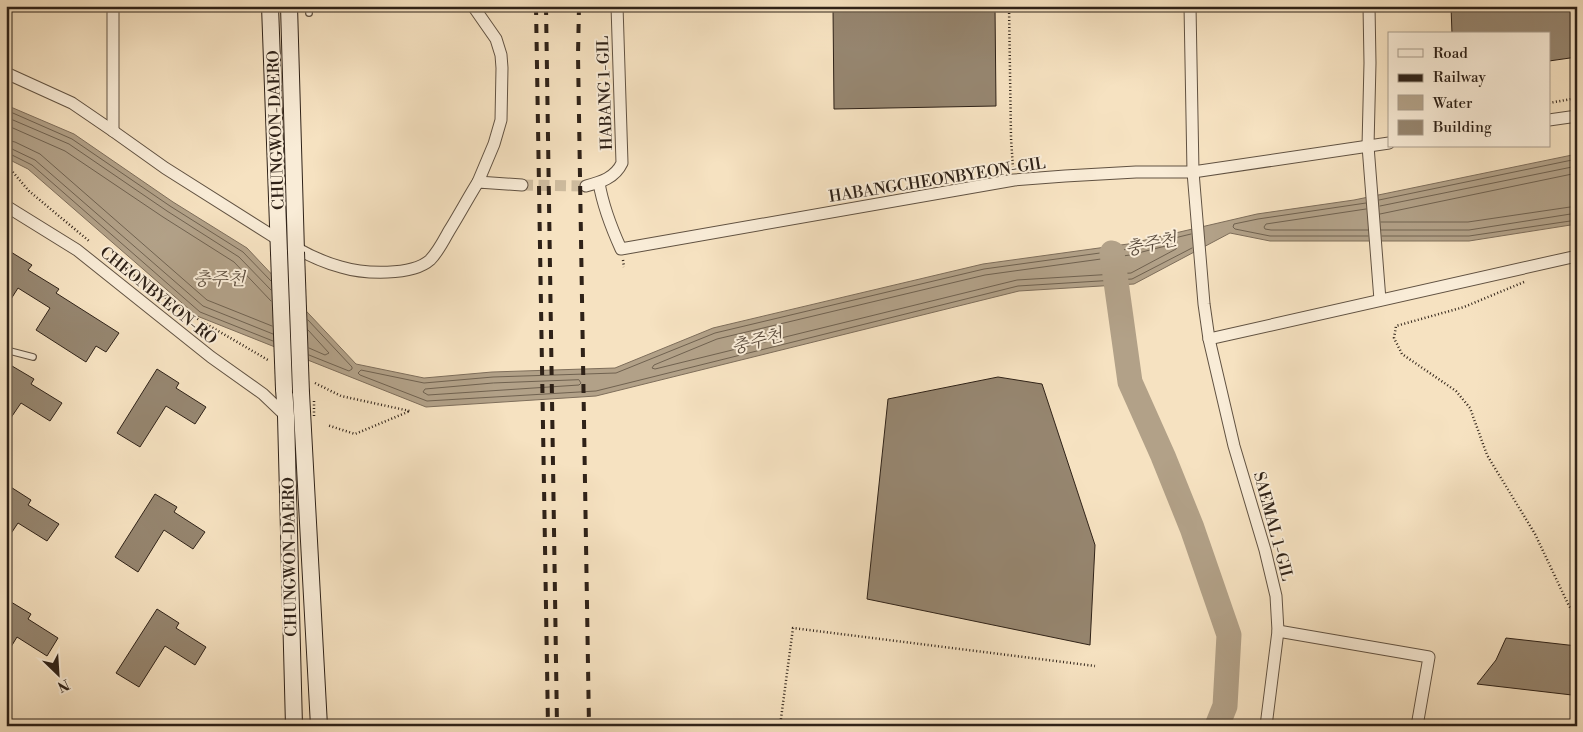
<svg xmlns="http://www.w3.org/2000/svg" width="1583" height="732" viewBox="0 0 1583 732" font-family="'Libre Bodoni','Noto Serif KR',serif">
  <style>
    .water { fill: #b2a188; stroke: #7e6e5b }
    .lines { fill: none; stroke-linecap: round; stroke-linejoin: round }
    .shore { stroke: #706250; stroke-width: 1 }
    .river { stroke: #b2a188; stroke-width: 25 }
    .building { fill: #968670; stroke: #2f2218 }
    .street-tunnel { stroke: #cebc9f; stroke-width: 11; stroke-dasharray: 11 5.5; stroke-linecap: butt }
    .lane-casing { stroke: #615242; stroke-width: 8 }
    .street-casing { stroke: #615242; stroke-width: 13 }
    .secondary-casing { stroke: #2f2218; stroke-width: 18 }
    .path { stroke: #2f2218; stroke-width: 2.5; stroke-dasharray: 1 2.5; stroke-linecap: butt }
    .lane { stroke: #f9ecd7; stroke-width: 5.5 }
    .street { stroke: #f9ecd7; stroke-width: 11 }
    .secondary { stroke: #f9ecd7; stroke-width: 16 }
    .rail { stroke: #2f2218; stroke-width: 4; stroke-dasharray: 9 9; stroke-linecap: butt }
    .secondary-bridge-casing { stroke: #2f2218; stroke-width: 18; stroke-linecap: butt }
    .path-bridge { stroke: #2f2218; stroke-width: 2.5; stroke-dasharray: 1 2.5; stroke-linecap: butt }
    .secondary-bridge { stroke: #f9ecd7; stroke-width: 16 }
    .labels { text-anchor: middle; stroke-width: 4; stroke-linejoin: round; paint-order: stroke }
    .street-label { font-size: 16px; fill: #2f2218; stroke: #f9ecd7 }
    .water-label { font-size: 18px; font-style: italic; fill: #5d4e3f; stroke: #f9ecd7 }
  </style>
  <rect width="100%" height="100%" fill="#f6e2c1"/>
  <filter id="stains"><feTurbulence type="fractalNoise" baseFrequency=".004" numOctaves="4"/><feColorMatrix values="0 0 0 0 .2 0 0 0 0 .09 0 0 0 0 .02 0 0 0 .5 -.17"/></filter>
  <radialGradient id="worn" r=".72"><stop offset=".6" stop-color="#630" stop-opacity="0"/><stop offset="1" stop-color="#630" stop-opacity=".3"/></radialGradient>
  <polygon class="water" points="6,105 74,134 173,202 247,248 356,364 424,378 492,372 615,368 713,328 983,264 1128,244 1257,214 1354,200 1577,154 1577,224 1469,241 1270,241 1230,233 1134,284 1019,291 596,396 426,407 197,316 28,169 6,158"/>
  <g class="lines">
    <g class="shore">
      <polyline points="6,110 72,139 170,206 243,252 271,281"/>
      <polyline points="6,117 69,144 167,211 239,257 271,290"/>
      <polyline points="6,125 65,151 163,217 234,262 271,301"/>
      <polyline points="6,140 15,142 40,154 207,300 272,326"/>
      <polyline points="6,148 12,149 35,160 203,306 273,334"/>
      <polyline points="6,154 10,154 32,165 200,312 273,341"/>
      <polyline points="1379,200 1577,159"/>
      <polyline points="1366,203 1258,219 1234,224 1233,227 1235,229 1270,236 1368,236"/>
      <polyline points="1380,206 1577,166"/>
      <polyline points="1366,209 1266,224 1264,227 1265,229 1271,230 1368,230"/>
      <polyline points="1380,214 1577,173"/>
      <polyline points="1381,222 1468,222 1577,206"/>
      <polyline points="1381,230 1469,230 1577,213"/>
      <polyline points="1191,234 1129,249 984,269 715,333 616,373 493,377 424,383 361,370 358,373 360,375 427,401 596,391 1018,286 1132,279 1192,248"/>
      <polyline points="1382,236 1469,236 1577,220"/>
      <polygon points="1175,244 1177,246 1176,249 1131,273 1017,280 655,369 652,368 654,365 717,339 985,275 1130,255"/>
      <polyline points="308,320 352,367 352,369 349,371 309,355"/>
      <polyline points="308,330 329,353 325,355 309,348"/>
      <polygon points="579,380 581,383 579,385 428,395 423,392 425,389 493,383"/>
    </g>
    <polyline class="river" points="1112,253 1130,382 1163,456 1192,528 1229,635 1225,706 1217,726"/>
  </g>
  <g class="building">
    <polygon points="1451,6 1577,6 1577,57 1549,61 1549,34 1452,34"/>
    <polygon points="995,7 996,106 834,109 833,9"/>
    <polygon points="6,249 32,265 28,270 59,289 56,293 119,333 106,352 96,346 86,362 36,330 50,308 18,288 6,307"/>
    <polygon points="12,366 34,379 31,384 62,403 50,421 21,403 6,425 6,375"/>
    <polygon points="157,369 179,383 176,388 206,407 195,424 166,406 140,447 117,433"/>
    <polygon points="998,377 1042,384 1095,545 1090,645 867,599 888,399"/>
    <polygon points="6,484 31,500 28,505 59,524 47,541 18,523 6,541"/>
    <polygon points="155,494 177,507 174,512 205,532 193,549 164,530 138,572 115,557"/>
    <polygon points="6,599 31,614 28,619 58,638 47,656 17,637 6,655"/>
    <polygon points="157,609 179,623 176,628 206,647 195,665 165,646 139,687 116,673"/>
    <polygon points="1506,638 1577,646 1577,682 1573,681 1572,695 1477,684 1496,660"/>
  </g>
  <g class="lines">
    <polyline class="street-tunnel" points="522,185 586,186"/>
    <defs>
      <g id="lane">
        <polyline points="309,6 309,13"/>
        <polyline points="6,350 33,357"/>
      </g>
      <g id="street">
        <polyline points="113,6 113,131"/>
        <polyline points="473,6 496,39 501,55 502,68 501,120 494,144 478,182"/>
        <polyline points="1190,6 1193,172 1204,304 1209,339 1234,446 1265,550 1276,596 1278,631 1266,726"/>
        <polyline points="1369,6 1370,63 1368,146 1380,300"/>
        <polyline points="6,73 72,103 113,131 165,168 279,240"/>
        <polyline points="1549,120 1577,116"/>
        <path d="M 599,183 C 603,206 611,227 621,249 L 1014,180 L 1065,176 L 1136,172 L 1193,172 L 1389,143"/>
        <path d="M 586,186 C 601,182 615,178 622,163 L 617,6"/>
        <polyline points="6,206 77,250 211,357 263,394 286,416"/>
        <path d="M 296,248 C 310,256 326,263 341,267 C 364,274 412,276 430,260 C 438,252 444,240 449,231 C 459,215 468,198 478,182 L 522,185"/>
        <polyline points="1209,339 1577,256"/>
        <polyline points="1278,631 1429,657 1417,726"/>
      </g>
      <g id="secondary">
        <polyline points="270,6 279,253"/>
        <polyline points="289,6 296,252"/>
        <polyline points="284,389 286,416 294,726"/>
        <polyline points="301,393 319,726"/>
      </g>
    </defs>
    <use href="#lane" class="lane-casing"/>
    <use href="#street" class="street-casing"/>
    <use href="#secondary" class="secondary-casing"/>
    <g class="path">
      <polyline points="1009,6 1011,138 1013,169"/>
      <polyline points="1549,103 1577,98"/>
      <polyline points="6,164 29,191 89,241"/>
      <polyline points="111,259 184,311 268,360"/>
      <polyline points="623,260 624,267"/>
      <polyline points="1524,282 1464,307 1396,326 1394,338 1402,354 1456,391 1470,408 1487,455 1535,534 1569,606 1577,616"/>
      <polyline points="315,383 341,396 410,411 355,434 327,425"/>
      <polyline points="780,726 793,628 1095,666"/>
    </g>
    <use href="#lane" class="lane"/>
    <use href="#street" class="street"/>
    <use href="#secondary" class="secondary"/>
    <g class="rail">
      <polyline points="536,6 548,726"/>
      <polyline points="546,6 557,726"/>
      <polyline points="579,6 578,55 589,726"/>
    </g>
    <defs>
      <g id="secondary-bridge">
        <polyline points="296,252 301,393"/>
        <polyline points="279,253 284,389"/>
      </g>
    </defs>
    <use href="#secondary-bridge" class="secondary-bridge-casing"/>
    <polyline class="path-bridge" points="314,401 314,416"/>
    <use href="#secondary-bridge" class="secondary-bridge"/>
  </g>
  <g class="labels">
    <g class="street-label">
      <text transform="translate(604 93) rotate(-92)" y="6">HABANG 1-GIL</text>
      <text transform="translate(275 130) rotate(-92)" y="6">CHUNGWON-DAERO</text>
      <text transform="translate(937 179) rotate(-9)" y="6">HABANGCHEONBYEON-GIL</text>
      <text transform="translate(159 295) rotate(39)" y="6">CHEONBYEON-RO</text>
      <text transform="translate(1274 526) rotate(75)" y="6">SAEMAL 1-GIL</text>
      <text transform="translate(289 557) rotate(-91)" y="6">CHUNGWON-DAERO</text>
    </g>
    <g class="water-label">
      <text transform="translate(1151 244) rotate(-12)" y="6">충주천</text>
      <text x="219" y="285">충주천</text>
      <text transform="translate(757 341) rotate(-15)" y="6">충주천</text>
    </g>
  </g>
  <rect width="1583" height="732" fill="none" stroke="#f6e2c1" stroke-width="25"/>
  <rect x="8" y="8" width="1568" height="717" fill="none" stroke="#2f2218" stroke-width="2.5"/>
  <rect x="12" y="12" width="1558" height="707" fill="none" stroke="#2f2218"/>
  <rect x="1388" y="32" width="162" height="115" fill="#f9ecd7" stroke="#a89b8b"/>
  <rect x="1398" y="49" width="25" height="8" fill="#f9ecd7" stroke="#a89b8b"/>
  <text x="1433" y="58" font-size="15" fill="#2f2218">Road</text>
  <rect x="1398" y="74" width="25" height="8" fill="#2f2218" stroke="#a89b8b"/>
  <text x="1433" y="82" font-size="15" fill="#2f2218">Railway</text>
  <rect x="1398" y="95" width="25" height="15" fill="#b2a188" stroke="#a89b8b"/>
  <text x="1433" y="108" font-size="15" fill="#2f2218">Water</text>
  <rect x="1398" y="120" width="25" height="15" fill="#968670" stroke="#a89b8b"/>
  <text x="1433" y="132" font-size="15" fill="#2f2218">Building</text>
  <g transform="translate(58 674) rotate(155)" stroke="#f9ecd7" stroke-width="4" paint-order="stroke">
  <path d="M0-4L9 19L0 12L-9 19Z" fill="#2f2218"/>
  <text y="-8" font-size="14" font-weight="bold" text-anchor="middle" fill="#2f2218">N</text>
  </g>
  <rect width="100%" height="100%" filter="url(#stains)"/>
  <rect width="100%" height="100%" fill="url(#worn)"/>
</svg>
